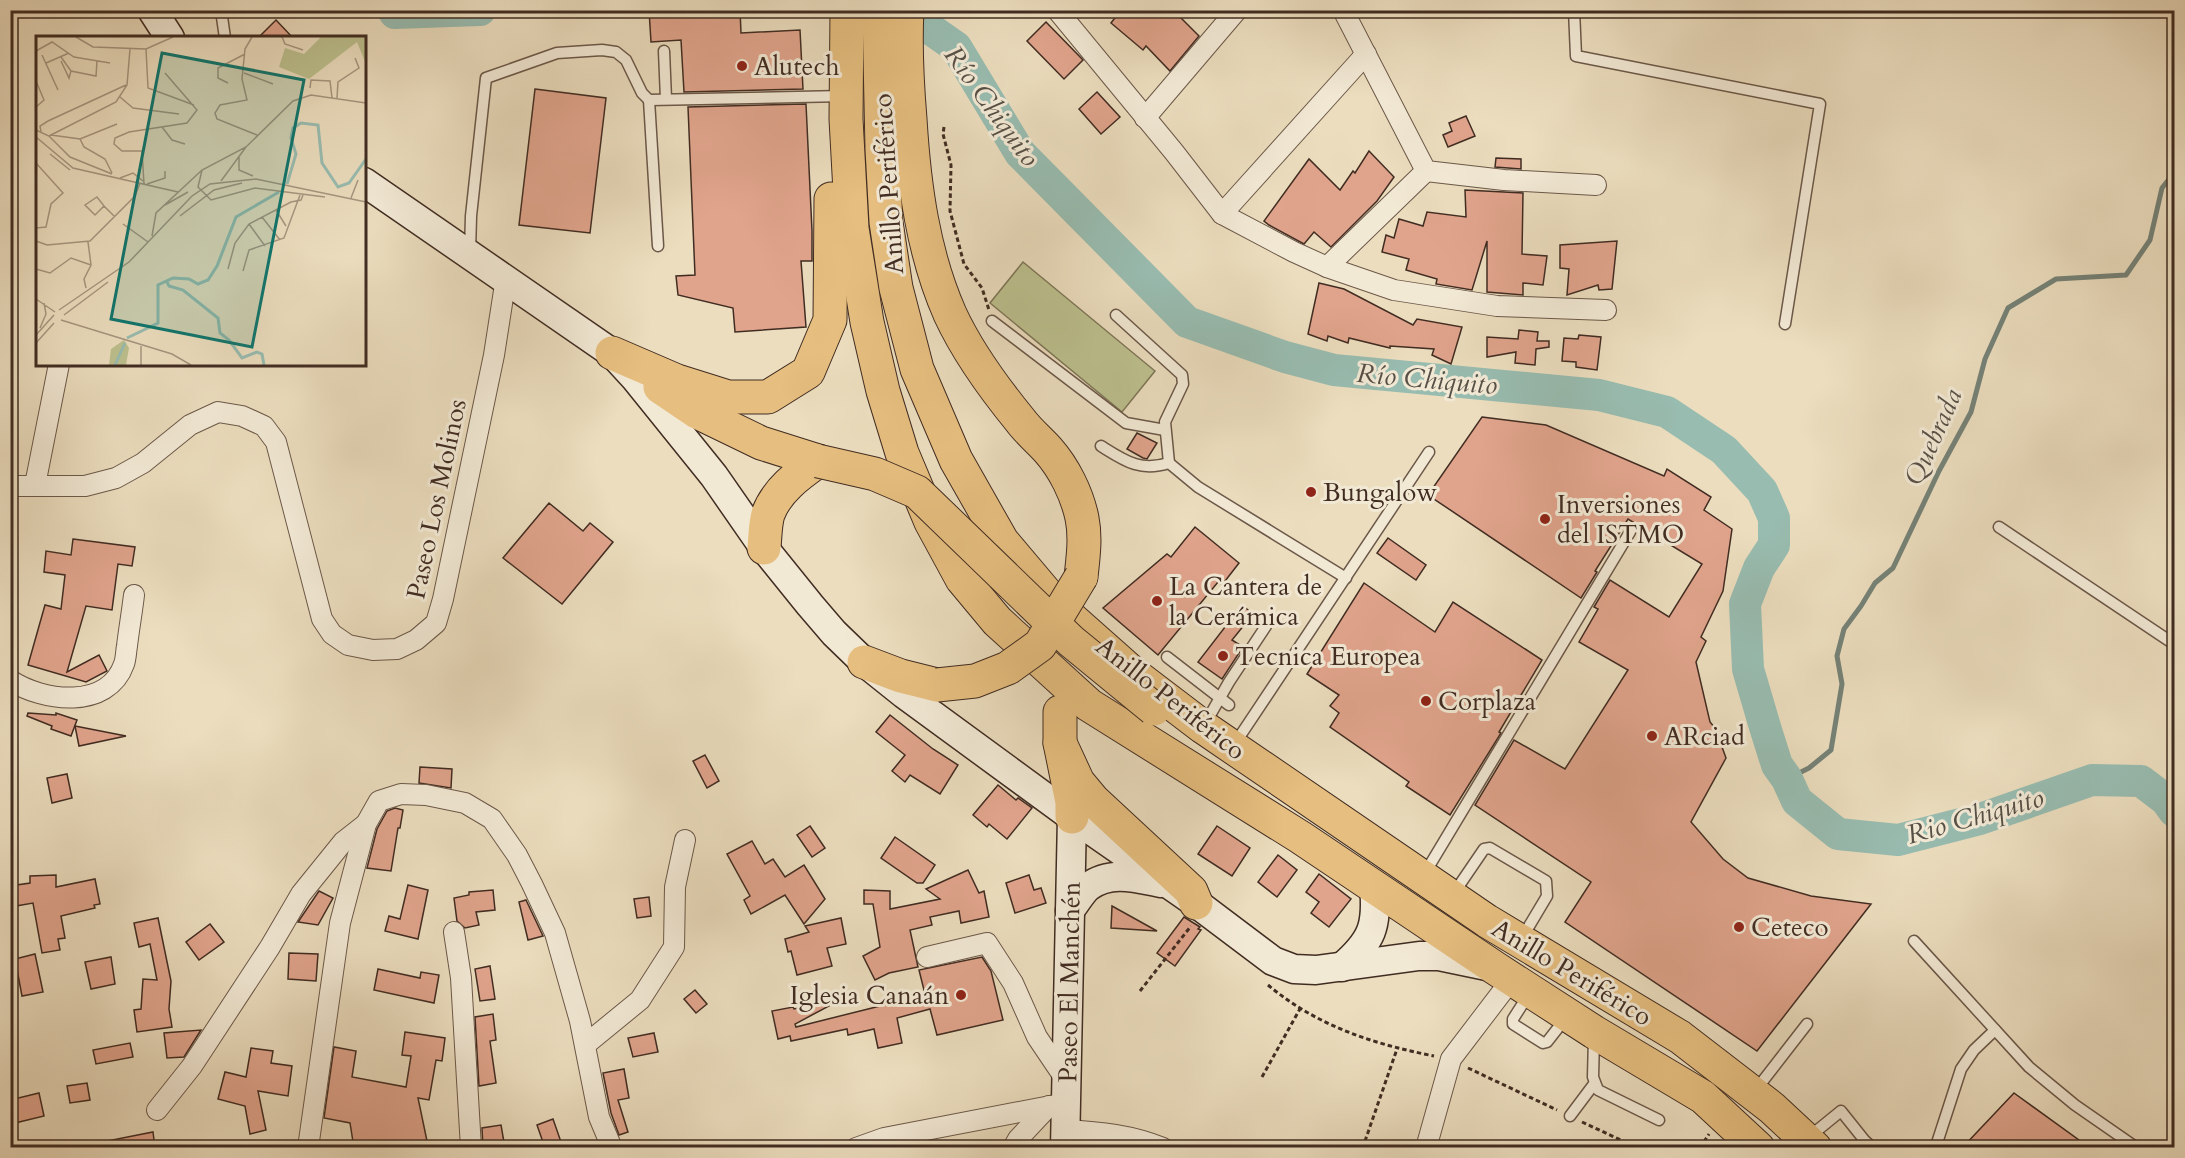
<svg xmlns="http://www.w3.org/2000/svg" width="2185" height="1158" viewBox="0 0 2185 1158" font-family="Cardo,serif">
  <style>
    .green { fill: #bcc08e; stroke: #7e7658; stroke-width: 1.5 }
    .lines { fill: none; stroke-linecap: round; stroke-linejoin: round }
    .stream { stroke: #758277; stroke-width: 5 }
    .river { stroke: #98bcb0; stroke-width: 32 }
    .building { fill: #e0a48c; stroke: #412c22; stroke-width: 1.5 }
    .lane-casing { stroke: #6c5849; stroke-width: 13 }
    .street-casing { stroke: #6c5849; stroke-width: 22 }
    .secondary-casing { stroke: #412c22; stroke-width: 31 }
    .highway-casing { stroke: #412c22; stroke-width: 35 }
    .path { stroke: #412c22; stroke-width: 3; stroke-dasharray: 4.5 3; stroke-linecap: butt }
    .lane { stroke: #f2e9d5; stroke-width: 10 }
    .street { stroke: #f2e9d5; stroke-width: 20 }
    .secondary { stroke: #f2e9d5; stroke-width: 28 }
    .highway { stroke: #e6be7f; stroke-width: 33 }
    .highway-bridge-casing { stroke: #412c22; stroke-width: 35; stroke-linecap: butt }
    .highway-bridge { stroke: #e6be7f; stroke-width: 33 }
    .poi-dot { fill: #8f2418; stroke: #f2e9d5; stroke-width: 2 }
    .labels { text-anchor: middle; stroke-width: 6; stroke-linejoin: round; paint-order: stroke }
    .poi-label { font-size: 26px; fill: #412c22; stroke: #f2e9d5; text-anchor: start }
    .street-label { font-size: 26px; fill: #412c22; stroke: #f2e9d5 }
    .water-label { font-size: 27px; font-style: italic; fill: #575046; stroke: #f2e9d5 }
    .inset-river { fill: none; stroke: #98bcb0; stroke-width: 3 }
    .inset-road { fill: none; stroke: #a79680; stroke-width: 1.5 }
    .view { fill: #0f766e; fill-opacity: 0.15; stroke: #0f766e; stroke-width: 3 }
    .inset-edge { fill: none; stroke: #412c22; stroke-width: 3 }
  </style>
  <rect width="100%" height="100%" fill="#ebddbe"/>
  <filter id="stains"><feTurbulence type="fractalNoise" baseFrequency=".00333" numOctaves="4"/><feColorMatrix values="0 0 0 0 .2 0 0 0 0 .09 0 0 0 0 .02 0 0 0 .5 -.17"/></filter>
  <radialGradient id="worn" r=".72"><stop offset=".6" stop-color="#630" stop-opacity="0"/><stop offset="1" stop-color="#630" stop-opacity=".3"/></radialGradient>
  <polygon class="green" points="1023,262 1155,371 1122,412 990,303"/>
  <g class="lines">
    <polyline class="stream" points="1787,779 1809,768 1831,750 1842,684 1837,656 1844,629 1861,606 1875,583 1893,568 1939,471 1971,412 1985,359 2008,308 2056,279 2126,275 2150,240 2162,188 2174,173"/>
    <g class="river">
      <polyline points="393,10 395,13 480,10"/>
      <polyline points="903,10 956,47 1020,153 1187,322 1285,357 1334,370 1599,395 1667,412 1724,450 1762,491 1774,518 1774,545 1759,568 1745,604 1748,669 1765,727 1777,765 1787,779 1797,801 1838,834 1898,840 1980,819 2092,780 2141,781 2166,800 2174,811"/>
    </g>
  </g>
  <g class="building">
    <polygon points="649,10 740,10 741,33 800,30 803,89 684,92 681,40 651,42"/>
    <polygon points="1121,10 1173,10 1199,36 1170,71 1146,46 1143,50 1111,23"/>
    <polygon points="276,20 293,38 258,38"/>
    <polygon points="1046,22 1083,60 1064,79 1027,41"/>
    <polygon points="535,89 606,98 590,233 519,225"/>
    <polygon points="1097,92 1120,117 1101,134 1079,109"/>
    <polygon points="806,104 812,231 812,261 801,261 806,327 735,332 733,308 678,295 676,276 695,275 688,107"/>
    <polygon points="1466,116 1475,136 1448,147 1443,135 1452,131 1449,123"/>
    <polygon points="1369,151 1394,177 1377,201 1331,247 1314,232 1304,244 1269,225 1264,221 1309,159 1340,190 1353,171 1355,173"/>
    <polygon points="1496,158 1521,159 1521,169 1495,167"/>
    <polygon points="1465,190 1523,193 1522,254 1547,256 1543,285 1523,283 1523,295 1487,292 1487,241 1472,290 1436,284 1437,279 1406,270 1409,259 1382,252 1386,235 1394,238 1399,219 1423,226 1427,212 1466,217"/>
    <polygon points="1617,241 1612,289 1599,290 1598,285 1567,295 1569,269 1560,268 1560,245"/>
    <polygon points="1319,283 1344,289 1413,325 1417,319 1462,327 1451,364 1432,355 1434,349 1390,346 1390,348 1349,338 1348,343 1328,336 1327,341 1308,334"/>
    <polygon points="1519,330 1538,332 1537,341 1549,341 1549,347 1536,349 1535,365 1515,363 1516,352 1487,357 1487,337 1518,339"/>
    <polygon points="1579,335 1601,337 1597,370 1576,367 1576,362 1562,361 1564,338 1578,339"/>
    <polygon points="1482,417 1546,425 1664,476 1667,469 1711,497 1704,510 1732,529 1723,591 1701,637 1706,641 1696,662 1710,722 1715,728 1726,758 1691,822 1723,859 1748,878 1811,896 1871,904 1757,1051 1565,922 1591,882 1475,805 1514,740 1565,769 1628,670 1579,642 1598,609 1594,607 1610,580 1669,617 1702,564 1628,519 1595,571 1597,572 1581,598 1428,495"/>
    <polygon points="1137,433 1157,443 1147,459 1143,458 1127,449"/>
    <polygon points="549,503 583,531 590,523 613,542 562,604 503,558"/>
    <polygon points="1195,527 1239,563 1222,585 1218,582 1158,655 1103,608 1167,554 1171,557"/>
    <polygon points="1388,538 1426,565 1416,580 1377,553"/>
    <polygon points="73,539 135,547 132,566 118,564 112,610 86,606 67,672 99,655 107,671 86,682 28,665 45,605 61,609 65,575 44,572 46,551 71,555"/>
    <polygon points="1364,583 1435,632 1453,602 1542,660 1499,732 1501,733 1450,815 1406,786 1409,782 1330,727 1339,713 1330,706 1339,695 1307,674"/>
    <polygon points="1242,605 1253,614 1232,640 1243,647 1222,679 1198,662"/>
    <polygon points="28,713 56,715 56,713 77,720 71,736 51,729 52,726 27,716"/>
    <polygon points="890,715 933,749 958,765 940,794 910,775 905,782 892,771 905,755 876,732"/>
    <polygon points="75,726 126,736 79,746"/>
    <polygon points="705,755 719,781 707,788 693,761"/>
    <polygon points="420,767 452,769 451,788 419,783"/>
    <polygon points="67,774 72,798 52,803 47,778"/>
    <polygon points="998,785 1016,800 1018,798 1032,808 1007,839 989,824 987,827 973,815"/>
    <polygon points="395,808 403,810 400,828 398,828 391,871 367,868 377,829 387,811"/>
    <polygon points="810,826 825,848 812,857 797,835"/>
    <polygon points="1217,826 1250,848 1232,876 1198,854"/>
    <polygon points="895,837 935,865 923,883 917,883 881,858"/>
    <polygon points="752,841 765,864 773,859 785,877 804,865 825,899 804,924 785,895 751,914 744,900 750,896 727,854"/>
    <polygon points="1278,855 1297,870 1277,897 1258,882"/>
    <polygon points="968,870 979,893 984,891 989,917 961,923 959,911 930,917 932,925 910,930 918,967 889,973 875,980 863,956 880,947 873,904 864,904 864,890 890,891 890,909 940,899 926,889"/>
    <polygon points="1319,874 1351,899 1329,927 1311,913 1319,902 1306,892"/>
    <polygon points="56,875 56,887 95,879 100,904 94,905 95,908 61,916 65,938 58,939 60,950 42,953 33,903 10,907 10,886 30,883 30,876"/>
    <polygon points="1029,875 1034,890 1041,888 1046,903 1015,913 1006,883"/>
    <polygon points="408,885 428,890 418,939 385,931 389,916 400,919"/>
    <polygon points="493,890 495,910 476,912 479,925 465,928 457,921 454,898 469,895 469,892"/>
    <polygon points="319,891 333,898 318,925 298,922"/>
    <polygon points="649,897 651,916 637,918 634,899"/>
    <polygon points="526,900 543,936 528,940 519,902"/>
    <polygon points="1112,906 1157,931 1111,928"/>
    <polygon points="1184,917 1200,927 1198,929 1201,930 1175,966 1157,953"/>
    <polygon points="158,918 171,981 169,1009 172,1027 137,1032 134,1010 141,1009 143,979 157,980 150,944 139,947 134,923"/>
    <polygon points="841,918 846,944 827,948 832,966 797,975 791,951 788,952 785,939 809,932 805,926"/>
    <polygon points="210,924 224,942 199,960 186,942"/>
    <polygon points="289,953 318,954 316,981 288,979"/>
    <polygon points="35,954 43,992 22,996 15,959"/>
    <polygon points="111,957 115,984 91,989 85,962"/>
    <polygon points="982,957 991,971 1003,1020 937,1035 930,1009 897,1018 902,1043 878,1048 874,1029 848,1035 847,1029 791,1041 790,1036 778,1039 772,1011 793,1007 794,1009 827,1002 829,1006 795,1024 796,1027 888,1004 925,994 919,970"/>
    <polygon points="490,966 495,999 480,1001 475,969"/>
    <polygon points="378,969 420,978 421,972 439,975 434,1003 374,990"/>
    <polygon points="695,990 707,1004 696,1013 684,999"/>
    <polygon points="493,1014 496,1040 490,1041 496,1083 479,1086 475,1017"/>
    <polygon points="201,1030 184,1057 167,1058 164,1033"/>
    <polygon points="405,1032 445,1038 442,1061 436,1060 429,1100 418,1098 427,1141 401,1146 400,1142 374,1148 354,1148 350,1123 324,1118 334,1047 356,1051 352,1077 406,1087 411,1056 402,1055"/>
    <polygon points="654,1033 658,1052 633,1057 628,1038"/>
    <polygon points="130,1043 133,1057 96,1064 93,1050"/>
    <polygon points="251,1048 273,1051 271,1063 292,1066 288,1096 258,1091 266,1130 250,1134 245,1106 218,1099 225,1072 246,1077"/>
    <polygon points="624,1069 629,1098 618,1100 628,1132 619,1135 611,1113 603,1073"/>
    <polygon points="87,1083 90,1100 70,1103 67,1086"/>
    <polygon points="39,1093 44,1116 15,1123 10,1100"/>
    <polygon points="2014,1093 2090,1148 1962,1148"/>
    <polygon points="553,1119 561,1142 545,1148 537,1125"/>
    <polygon points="501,1125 505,1148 483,1148 482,1128"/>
    <polygon points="153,1132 155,1148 108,1148 107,1141"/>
  </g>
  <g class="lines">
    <defs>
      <g id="lane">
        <polyline points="221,10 225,38"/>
        <polyline points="1574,10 1576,56 1820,104 1785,324"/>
        <polyline points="664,51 666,99"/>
        <polyline points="649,100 658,246"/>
        <polyline points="470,252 471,216 486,78 557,53 602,50 616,52 626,60 642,93 649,100 844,96"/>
        <polyline points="1116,315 1182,375 1183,384 1165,422 1169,463"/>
        <polyline points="992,321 1126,423 1165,430"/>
        <path d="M 1101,446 C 1125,461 1140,472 1169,463 L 1198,487 L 1346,578"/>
        <polyline points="1999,527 2174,644"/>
        <polyline points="1167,657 1229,705"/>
        <polyline points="1205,724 1229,682 1266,626"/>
        <polyline points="1234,745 1429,452"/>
        <polyline points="1425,873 1630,532"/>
        <polyline points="1454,893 1484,849 1490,848 1546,881 1547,896 1522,938"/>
        <polyline points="1914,941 2029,1067 2075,1105 2137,1148"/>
        <polyline points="1529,994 1513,1019 1513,1024 1543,1043 1547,1042 1565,1019"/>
        <polyline points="1594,1037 1593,1077 1598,1090 1659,1120"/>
        <polyline points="1755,1091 1807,1024"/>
        <polyline points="1570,1116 1594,1084"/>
        <polyline points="1809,1137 1841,1111 1865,1141 1873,1148"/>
        <polyline points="1933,1148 1937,1143 1961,1069 1974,1050 1995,1030"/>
      </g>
      <g id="street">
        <polyline points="1057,10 1174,152 1222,214 1294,252 1327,267 1394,290 1497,306 1606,310"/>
        <polyline points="1343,10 1426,171 1504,180 1596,185"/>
        <polyline points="1145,118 1237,10"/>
        <polyline points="1222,214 1366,54"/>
        <polyline points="1327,267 1426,171"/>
        <polyline points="35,485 59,364"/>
        <polyline points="10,486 85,486 116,478 143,463 190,425 218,412 242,416 264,426 276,442 322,619 332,634 348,645 373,650 397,649 416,640 436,623 443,599 494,355 506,278"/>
        <path d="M 10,680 C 43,702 108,710 124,664 C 126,659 126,651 127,646 C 129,629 132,612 134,595"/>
        <polyline points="454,932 461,978 471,1148"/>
        <polyline points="927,957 987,943 1013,983 1037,1037 1066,1080"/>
        <polyline points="585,1045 640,1000 674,947 675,887 685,840"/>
        <polyline points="157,1110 192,1066 270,947 301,894 343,842 366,824"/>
        <path d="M 1065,1130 C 1100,1132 1131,1135 1163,1148"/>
        <polyline points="308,1148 340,923 366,824 379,801 401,794 426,795 465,803 492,819 517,855 532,884 555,933 580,1021 599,1117 612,1148"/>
        <polyline points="856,1148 884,1138 1066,1103"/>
        <polyline points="1013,1148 1018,1139 1049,1106"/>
        <polyline points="1426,1148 1451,1059 1512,979"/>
      </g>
      <g id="secondary">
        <polyline points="152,10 170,38"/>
        <polyline points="364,182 612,353 635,378 714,476 764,548 810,605 834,633 864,662 904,694 1072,817 1196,903 1273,961 1294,969 1316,970 1419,956 1439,956 1487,966"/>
        <path d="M 1070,910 C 1076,903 1081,893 1088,887 C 1110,870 1136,878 1161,883"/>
        <path d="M 1342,967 C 1372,941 1378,926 1374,886"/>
        <polyline points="1065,1148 1072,817"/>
      </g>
      <g id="highway">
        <polyline points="847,10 846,119 852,228 867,322 883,391 902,453 931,522 962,579 997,621 1089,705 1300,837 1495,968 1594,1032 1703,1097 1758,1148"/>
        <polyline points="879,10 882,149 886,222 896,288 917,369 956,460 1002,541 1056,605 1136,676 1203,727 1487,921 1680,1037 1772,1108 1815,1148"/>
        <path d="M 907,10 C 905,47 907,83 910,119 C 914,185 923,253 950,314 C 968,353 993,387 1020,420 C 1028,431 1039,440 1048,450 C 1064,468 1077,494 1082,518 C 1086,538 1083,558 1081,577"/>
        <polyline points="612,353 677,381 728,397 768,397 808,372 830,320 831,199"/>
        <polyline points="660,387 697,412 761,443 818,461"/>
        <path d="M 764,548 C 765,537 765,524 768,514 C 777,490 798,475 818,461"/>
        <polyline points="864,662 901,676 937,685"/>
        <polyline points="1060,712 1060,743 1072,802 1072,817"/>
        <polyline points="1060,743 1078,782 1093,800 1191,891 1196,903"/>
      </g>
    </defs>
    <use href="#lane" class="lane-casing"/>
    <use href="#street" class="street-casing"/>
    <use href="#secondary" class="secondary-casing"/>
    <use href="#highway" class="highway-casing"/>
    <g class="path">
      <polyline points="944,127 943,134 951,165 950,211 964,264 982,288 989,310"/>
      <path d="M 1268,985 C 1317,1026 1373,1044 1434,1056"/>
      <polyline points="1140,991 1191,926"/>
      <polyline points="1468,1068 1557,1110"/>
      <polyline points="1262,1077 1301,1007"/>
      <polyline points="1582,1122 1638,1148"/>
      <polyline points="1365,1141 1397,1049"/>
      <polyline points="1700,1148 1709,1134"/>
    </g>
    <use href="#lane" class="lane"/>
    <use href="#street" class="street"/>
    <use href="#secondary" class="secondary"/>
    <use href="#highway" class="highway"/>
    <defs>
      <g id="highway-bridge">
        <polyline points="818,461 875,474 917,492 1071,641 1154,709"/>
        <polyline points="937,685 975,681 1008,668 1040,645 1081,577"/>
      </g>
    </defs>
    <use href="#highway-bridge" class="highway-bridge-casing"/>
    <use href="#highway-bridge" class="highway-bridge"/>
  </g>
  <g class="poi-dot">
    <circle cx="742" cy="66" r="6"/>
    <circle cx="1311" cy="492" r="6"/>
    <circle cx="1545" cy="519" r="6"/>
    <circle cx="1157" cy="601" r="6"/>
    <circle cx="1223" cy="656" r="6"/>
    <circle cx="1426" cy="701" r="6"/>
    <circle cx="1652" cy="736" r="6"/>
    <circle cx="1739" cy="927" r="6"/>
    <circle cx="961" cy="995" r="6"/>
  </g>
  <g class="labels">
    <g class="poi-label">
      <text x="754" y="75">Alutech</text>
      <text x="1323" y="501">Bungalow</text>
      <text x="1557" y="513">Inversiones<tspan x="1557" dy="30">del ISTMO</tspan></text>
      <text x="1169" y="595">La Cantera de<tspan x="1169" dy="30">la Cerámica</tspan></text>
      <text x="1235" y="665">Tecnica Europea</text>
      <text x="1438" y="710">Corplaza</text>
      <text x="1664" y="745">ARciad</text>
      <text x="1751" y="936">Ceteco</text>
      <text x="949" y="1004" text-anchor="end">Iglesia Canaán</text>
    </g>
    <g class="street-label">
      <text transform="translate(888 184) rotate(-94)" y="9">Anillo Periférico</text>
      <text transform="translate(436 499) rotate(-78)" y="9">Paseo Los Molinos</text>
      <text transform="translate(1171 698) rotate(38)" y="9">Anillo Periférico</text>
      <text transform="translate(1572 972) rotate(31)" y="9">Anillo Periférico</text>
      <text transform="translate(1069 982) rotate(-89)" y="9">Paseo El Manchén</text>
    </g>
    <g class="water-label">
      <text transform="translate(992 106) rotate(54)" y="9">Río Chiquito</text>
      <text transform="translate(1427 379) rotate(5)" y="9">Río Chiquito</text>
      <text transform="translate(1933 437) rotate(-66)" y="9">Quebrada</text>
      <text transform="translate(1975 816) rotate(-16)" y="9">Rio Chiquito</text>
    </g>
  </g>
  <g transform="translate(36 36)">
    <rect width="330" height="330" fill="#ebddbe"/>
    <path d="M 285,1 L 330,1 L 330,28 L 321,6 L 273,43 L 243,31 L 249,12 L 268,18 ZM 88,304 L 93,312 L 90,329 L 73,329 L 75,313 Z" fill="#bcc08e"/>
    <path class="inset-river" d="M 251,148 L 260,118 L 255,102 L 257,92 L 265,87 L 282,89 L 286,127 L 302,151 L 313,147 L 330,123M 130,244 L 133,250 L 147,254 L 182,282 L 184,297 L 193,304 L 206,322 L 221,316 L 226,318 L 228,329M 91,302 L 122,287 L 122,249 L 137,242 L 153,243 L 162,248 L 172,244 L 181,230 L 200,181 L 243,156M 79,329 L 89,307"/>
    <path class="inset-road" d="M 40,1 L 57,11 L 110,13 L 137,1M 216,1 L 209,13 L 206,43 L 211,64 L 184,69 L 179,77 L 181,83 L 221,99M 246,1 L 249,8 L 267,14M 110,13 L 112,52 L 158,69M 0,15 L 16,6 L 38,21 L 74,27M 6,19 L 22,54M 25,21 L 35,35 L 60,40 L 61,25M 25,25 L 33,42 L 35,35M 10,27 L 33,17M 208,37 L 237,48M 0,45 L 8,64 L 0,71M 192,47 L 182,42 L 182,32 L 209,18M 274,52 L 275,44 L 294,45 L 296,62M 84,61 L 97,72 L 143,78M 301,62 L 302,46 L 323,32 L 319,22M 126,91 L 136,104 L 149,108M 0,94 L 13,100 L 34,121 L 76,138M 5,96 L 4,90 L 12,85 L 90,49M 15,99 L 44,103 L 48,111 L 69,123 L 76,137M 13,100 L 80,66 L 91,49 L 94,13M 0,101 L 37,132 L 142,156M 44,103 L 81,88M 14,118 L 34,134M 203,121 L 203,134 L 217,140M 0,127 L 27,157 L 15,168 L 10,191 L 0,192M 166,134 L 162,151 L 175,164 L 219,152 L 289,161M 84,142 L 97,137 L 107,145M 185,145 L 210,111M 108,148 L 106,115 L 86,115 L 78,108 L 79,102 L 93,96 L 151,87 L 161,74 L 129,37M 111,148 L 129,142 L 129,135M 315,162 L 322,144M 129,169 L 152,156M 68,170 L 59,179 L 49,169 L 61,161 L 68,170 L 79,181M 240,174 L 250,190M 144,180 L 178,154 L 206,147M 226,181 L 244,204M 87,188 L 112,206M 213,188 L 229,210M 116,200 L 120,177 L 166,134 L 210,111 L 257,65 L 275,59 L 330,67M 0,205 L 11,209 L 54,205 L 99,160 L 104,147M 0,233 L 14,237 L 35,222 L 55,229M 192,233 L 199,207 L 213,188 L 255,166 L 265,164 L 267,159M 207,235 L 213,214 L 248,202 L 264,159M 50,252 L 48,243 L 55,229 L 52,206M 0,263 L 19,276M 23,274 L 93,226 L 156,160 L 174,148 L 220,143 L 330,166M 28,279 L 72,246M 25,284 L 136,318 L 155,329M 4,292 L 10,278 L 8,267M 0,299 L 18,279M 0,307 L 18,287M 105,308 L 105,329"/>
    <path class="view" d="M 126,17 L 268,44 L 216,311 L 75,283 Z"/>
    <rect width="330" height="330" class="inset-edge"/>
  </g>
  <rect width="2185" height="1158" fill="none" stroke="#ebddbe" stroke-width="36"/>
  <rect x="12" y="12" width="2161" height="1134" fill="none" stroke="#412c22" stroke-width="3"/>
  <rect x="18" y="18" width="2149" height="1122" fill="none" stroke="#412c22" stroke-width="1.5"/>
  <rect width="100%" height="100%" filter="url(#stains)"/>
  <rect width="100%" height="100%" fill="url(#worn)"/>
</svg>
